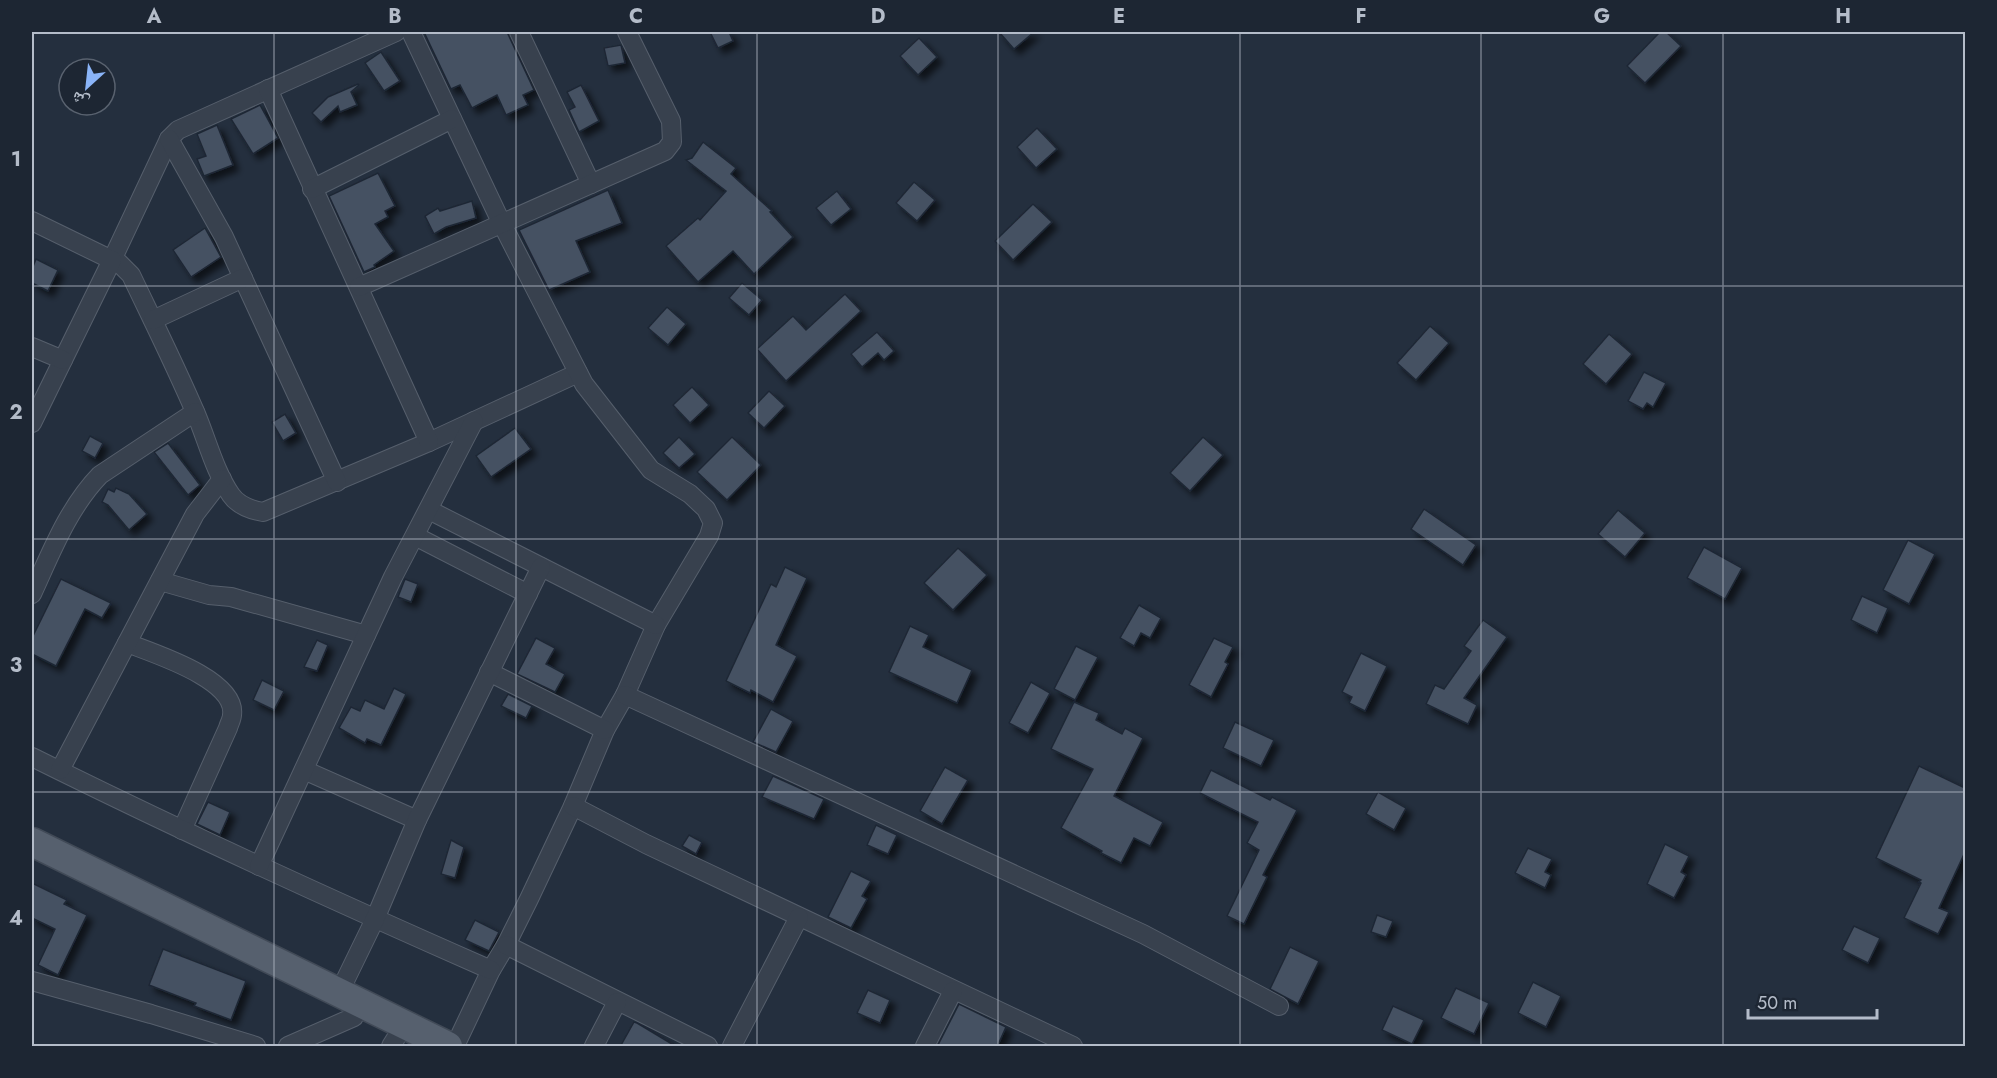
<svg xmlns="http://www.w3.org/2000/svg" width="1997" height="1078" viewBox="0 0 1997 1078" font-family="Jost,'Noto Naskh Arabic',sans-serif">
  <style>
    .building { fill: #455162; stroke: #1f2835; stroke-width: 1.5; filter: url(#shadow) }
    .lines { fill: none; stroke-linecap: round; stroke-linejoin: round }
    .street-casing { stroke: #565f6c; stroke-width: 20 }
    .primary-casing { stroke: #414a57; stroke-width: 31 }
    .street { stroke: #38414e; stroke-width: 18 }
    .primary { stroke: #56606e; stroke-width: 28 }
    .grid { fill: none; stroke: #b4bcc9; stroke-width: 1.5; stroke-opacity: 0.55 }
    .neatline { fill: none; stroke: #b4bcc9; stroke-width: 2 }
    .grid-label { font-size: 20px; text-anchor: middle; font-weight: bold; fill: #b4bcc9 }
  </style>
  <defs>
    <filter id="shadow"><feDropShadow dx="5.5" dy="5.5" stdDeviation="3" flood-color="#0009"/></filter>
  </defs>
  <rect width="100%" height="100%" fill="#242f3e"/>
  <g class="building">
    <polygon points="424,32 507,32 534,90 523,95 528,105 506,115 497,95 472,108 460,85 451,89"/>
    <polygon points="710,32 729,32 733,41 718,48"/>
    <polygon points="999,32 1034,32 1014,49"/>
    <polygon points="1660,32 1666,32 1681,46 1645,83 1627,66"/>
    <polygon points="919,38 937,57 918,75 900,56"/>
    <polygon points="621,45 625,63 608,66 604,48"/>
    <polygon points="381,52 400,81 384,91 365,63"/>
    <polygon points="358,84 359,85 351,92 357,105 340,112 338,106 321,122 312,113 328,97"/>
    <polygon points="581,85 599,121 579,132 569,110 575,107 567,92"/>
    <polygon points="260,105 278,138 253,154 231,119"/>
    <polygon points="217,125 233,165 204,176 197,159 206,156 197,134"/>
    <polygon points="1037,128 1057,149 1036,168 1017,147"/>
    <polygon points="703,142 736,168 731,174 772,211 770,212 793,237 754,274 733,251 698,282 666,246 698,218 700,220 726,191 686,160 692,158"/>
    <polygon points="378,173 395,206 385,211 388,217 375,224 394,251 374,265 375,267 364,272 329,196"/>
    <polygon points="914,182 935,200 917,221 896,203"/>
    <polygon points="608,190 622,223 576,241 590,272 549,290 519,230"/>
    <polygon points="837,191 851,209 831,225 816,208"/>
    <polygon points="472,201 476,218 446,227 434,234 425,216 438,208 440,211"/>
    <polygon points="1033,204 1052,222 1013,260 995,241"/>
    <polygon points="205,228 221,257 191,277 173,250"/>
    <polygon points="36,259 58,270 48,291 32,283 32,269"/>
    <polygon points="742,283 762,300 749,315 729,298"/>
    <polygon points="845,294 861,311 786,381 757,349 793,316 806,330"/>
    <polygon points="667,307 686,324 668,345 648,328"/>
    <polygon points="1430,326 1449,343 1416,380 1397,363"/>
    <polygon points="877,332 894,351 884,360 878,353 862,367 851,354"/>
    <polygon points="1609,334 1632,354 1606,384 1583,364"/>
    <polygon points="1644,372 1666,383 1653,407 1647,403 1643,409 1628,401"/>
    <polygon points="692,387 709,405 690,423 673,405"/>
    <polygon points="769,391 785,406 764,428 748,413"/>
    <polygon points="285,414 296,433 283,441 272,422"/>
    <polygon points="515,428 531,449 491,477 476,456"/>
    <polygon points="90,436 103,443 95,458 82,451"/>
    <polygon points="679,437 695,454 679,468 663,453"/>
    <polygon points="732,437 761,465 727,500 697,472"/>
    <polygon points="1203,437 1223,455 1190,491 1170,473"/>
    <polygon points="168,443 200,485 188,495 154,452"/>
    <polygon points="116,488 129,494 147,514 129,530 108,505 102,502 108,489 114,492"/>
    <polygon points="1424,509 1476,545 1463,565 1411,529"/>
    <polygon points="1618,510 1645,533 1625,557 1598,534"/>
    <polygon points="1908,540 1935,554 1909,604 1883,590"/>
    <polygon points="1704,547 1742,568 1725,599 1687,578"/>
    <polygon points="958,548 987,575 953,610 924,583"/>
    <polygon points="785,567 807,578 776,645 797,656 773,702 751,690 750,693 726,681 771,584 776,587"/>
    <polygon points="61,579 111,603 102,618 85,609 56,666 32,654 32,638"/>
    <polygon points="405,579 418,584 411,602 398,597"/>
    <polygon points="1862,596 1888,608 1877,633 1851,620"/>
    <polygon points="1139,605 1161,618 1150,638 1141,633 1134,646 1120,638"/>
    <polygon points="1483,620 1507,637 1464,698 1477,705 1468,724 1426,704 1435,685 1444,689 1471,651 1464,646"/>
    <polygon points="910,626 929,635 923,647 972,670 957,703 889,672"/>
    <polygon points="536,638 555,648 546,664 565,674 555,692 517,674"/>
    <polygon points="1214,638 1233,647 1225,662 1228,664 1211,697 1189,685"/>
    <polygon points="317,640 328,645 317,671 304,667"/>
    <polygon points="1076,646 1098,657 1075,700 1054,689"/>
    <polygon points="1361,653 1387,666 1365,711 1349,703 1352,697 1342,692"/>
    <polygon points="262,680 284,691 274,710 253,700"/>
    <polygon points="1031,682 1050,693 1028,733 1009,723"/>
    <polygon points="394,688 406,694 381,745 367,739 365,743 339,728 351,707 360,711 365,700 384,709"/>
    <polygon points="508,694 532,706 526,718 501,706"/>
    <polygon points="1074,702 1099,713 1096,720 1122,734 1125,728 1143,738 1114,796 1163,822 1150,846 1134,838 1121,863 1101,853 1102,851 1061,828 1093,769 1051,749"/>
    <polygon points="771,709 793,721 776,752 753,742"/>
    <polygon points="1235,722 1274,740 1261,766 1223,748"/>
    <polygon points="1919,766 1965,788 1965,852 1939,908 1949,912 1938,934 1904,918 1921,883 1919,882 1921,880 1876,858"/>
    <polygon points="945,767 968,780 942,824 920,811"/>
    <polygon points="1211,770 1270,800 1272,797 1297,810 1263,875 1267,877 1244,924 1227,916 1259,850 1247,843 1258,822 1200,793"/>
    <polygon points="773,776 824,799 814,819 762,797"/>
    <polygon points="1378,792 1406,808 1394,830 1366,814"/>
    <polygon points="208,802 230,812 220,835 197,824"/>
    <polygon points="876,825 897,835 888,854 867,845"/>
    <polygon points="689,835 702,842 696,854 682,846"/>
    <polygon points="451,840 464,847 455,878 441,874"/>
    <polygon points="1665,844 1689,856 1681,872 1686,875 1674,898 1647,884"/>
    <polygon points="1528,848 1552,859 1545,872 1551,875 1545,888 1515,873"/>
    <polygon points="851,871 871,881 862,896 867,899 851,928 828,917"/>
    <polygon points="32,883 67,900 64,904 87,915 58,975 38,965 55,929 32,918"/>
    <polygon points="1377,915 1393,921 1386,937 1371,932"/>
    <polygon points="475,920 499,932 489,951 465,940"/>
    <polygon points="1854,926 1880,938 1868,963 1842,950"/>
    <polygon points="1290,947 1319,961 1298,1004 1270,989"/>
    <polygon points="163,949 246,981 231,1020 194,1006 196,1003 149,985"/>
    <polygon points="1533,982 1561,996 1546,1027 1518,1013"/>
    <polygon points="1456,988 1489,1003 1474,1034 1441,1018"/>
    <polygon points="868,990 890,1000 880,1023 857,1013"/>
    <polygon points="959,1004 1006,1027 997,1047 937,1047"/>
    <polygon points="1393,1006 1424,1020 1412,1044 1382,1030"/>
    <polygon points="634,1022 637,1023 677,1047 620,1047"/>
  </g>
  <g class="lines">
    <defs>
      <g id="street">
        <path d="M 396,32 L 178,130 L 169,139 L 112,260 L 119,263 L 131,275 C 153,321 176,367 196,414 C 207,440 215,472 231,495 C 238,505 251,510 263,512 L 429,442 L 578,373"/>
        <polyline points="411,32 501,222 584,384 651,470 690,494 706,509 713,523 709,536 656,625 625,695 605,730 573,806 529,899 506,945 491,970 455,1046"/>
        <polyline points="519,32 591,184"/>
        <polyline points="268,89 429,442"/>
        <polyline points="169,139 224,237 337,482"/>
        <polyline points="312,189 452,119"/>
        <polyline points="32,221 112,260 32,423"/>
        <polyline points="359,287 665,151 672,142 671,121 627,32"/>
        <polyline points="153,320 243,278"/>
        <polyline points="32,347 63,360"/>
        <polyline points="429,510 656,625"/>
        <polyline points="415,536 528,594"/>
        <polyline points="160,581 209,595 231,597 366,635"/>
        <path d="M 32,594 C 51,553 68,508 100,475 L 195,412"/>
        <path d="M 127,643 C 152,653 237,679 232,715 C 232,719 229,724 228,728 L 182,830"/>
        <polyline points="489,672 605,730"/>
        <polyline points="625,695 1143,934 1279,1006"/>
        <path d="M 32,757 C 183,832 336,902 491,970"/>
        <polyline points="60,770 195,514 222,479"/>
        <polyline points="304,770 417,820"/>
        <polyline points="573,806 646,844 1073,1046"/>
        <polyline points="259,866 393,577 474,421"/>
        <polyline points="506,945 708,1046"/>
        <polyline points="32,981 151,1014 256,1046"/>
        <polyline points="339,993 375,919 417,820 541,567"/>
        <polyline points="288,1046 354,1017"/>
        <polyline points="391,1046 396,1038"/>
        <polyline points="594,1046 617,1002"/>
        <polyline points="732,1046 799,917"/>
        <polyline points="925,1046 953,991"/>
      </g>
      <polyline id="primary" points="32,842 448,1046"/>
    </defs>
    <use href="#street" class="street-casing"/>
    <use href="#primary" class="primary-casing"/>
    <use href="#street" class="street"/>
    <use href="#primary" class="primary"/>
  </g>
  <path class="grid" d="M 274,32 L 274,1046M 516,32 L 516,1046M 757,32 L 757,1046M 998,32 L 998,1046M 1240,32 L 1240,1046M 1481,32 L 1481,1046M 1723,32 L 1723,1046M 32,286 L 1966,286M 32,539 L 1966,539M 32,792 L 1966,792"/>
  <rect width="1997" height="1078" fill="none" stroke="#1d2633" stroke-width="66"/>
  <g transform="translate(87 87) rotate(207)"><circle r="28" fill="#1d2633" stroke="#59626f" stroke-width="1.5"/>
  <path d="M0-4.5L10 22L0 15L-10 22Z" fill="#8ab4f8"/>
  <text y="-9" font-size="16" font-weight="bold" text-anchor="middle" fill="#b4bcc9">ش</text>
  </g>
  <path d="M1748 1009v9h129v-9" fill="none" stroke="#b4bcc9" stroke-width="3"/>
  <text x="1757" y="1009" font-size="18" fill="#b4bcc9" stroke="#1d2633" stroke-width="4.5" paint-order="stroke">50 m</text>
  <rect x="33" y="33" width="1931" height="1012" class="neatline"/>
  <g class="grid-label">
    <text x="154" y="23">A</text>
    <text x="395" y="23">B</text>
    <text x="636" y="23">C</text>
    <text x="878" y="23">D</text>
    <text x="1119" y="23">E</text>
    <text x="1361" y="23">F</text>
    <text x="1602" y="23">G</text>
    <text x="1843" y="23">H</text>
    <text x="16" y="166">1</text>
    <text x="16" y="419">2</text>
    <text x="16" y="672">3</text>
    <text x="16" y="925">4</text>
  </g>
</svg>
